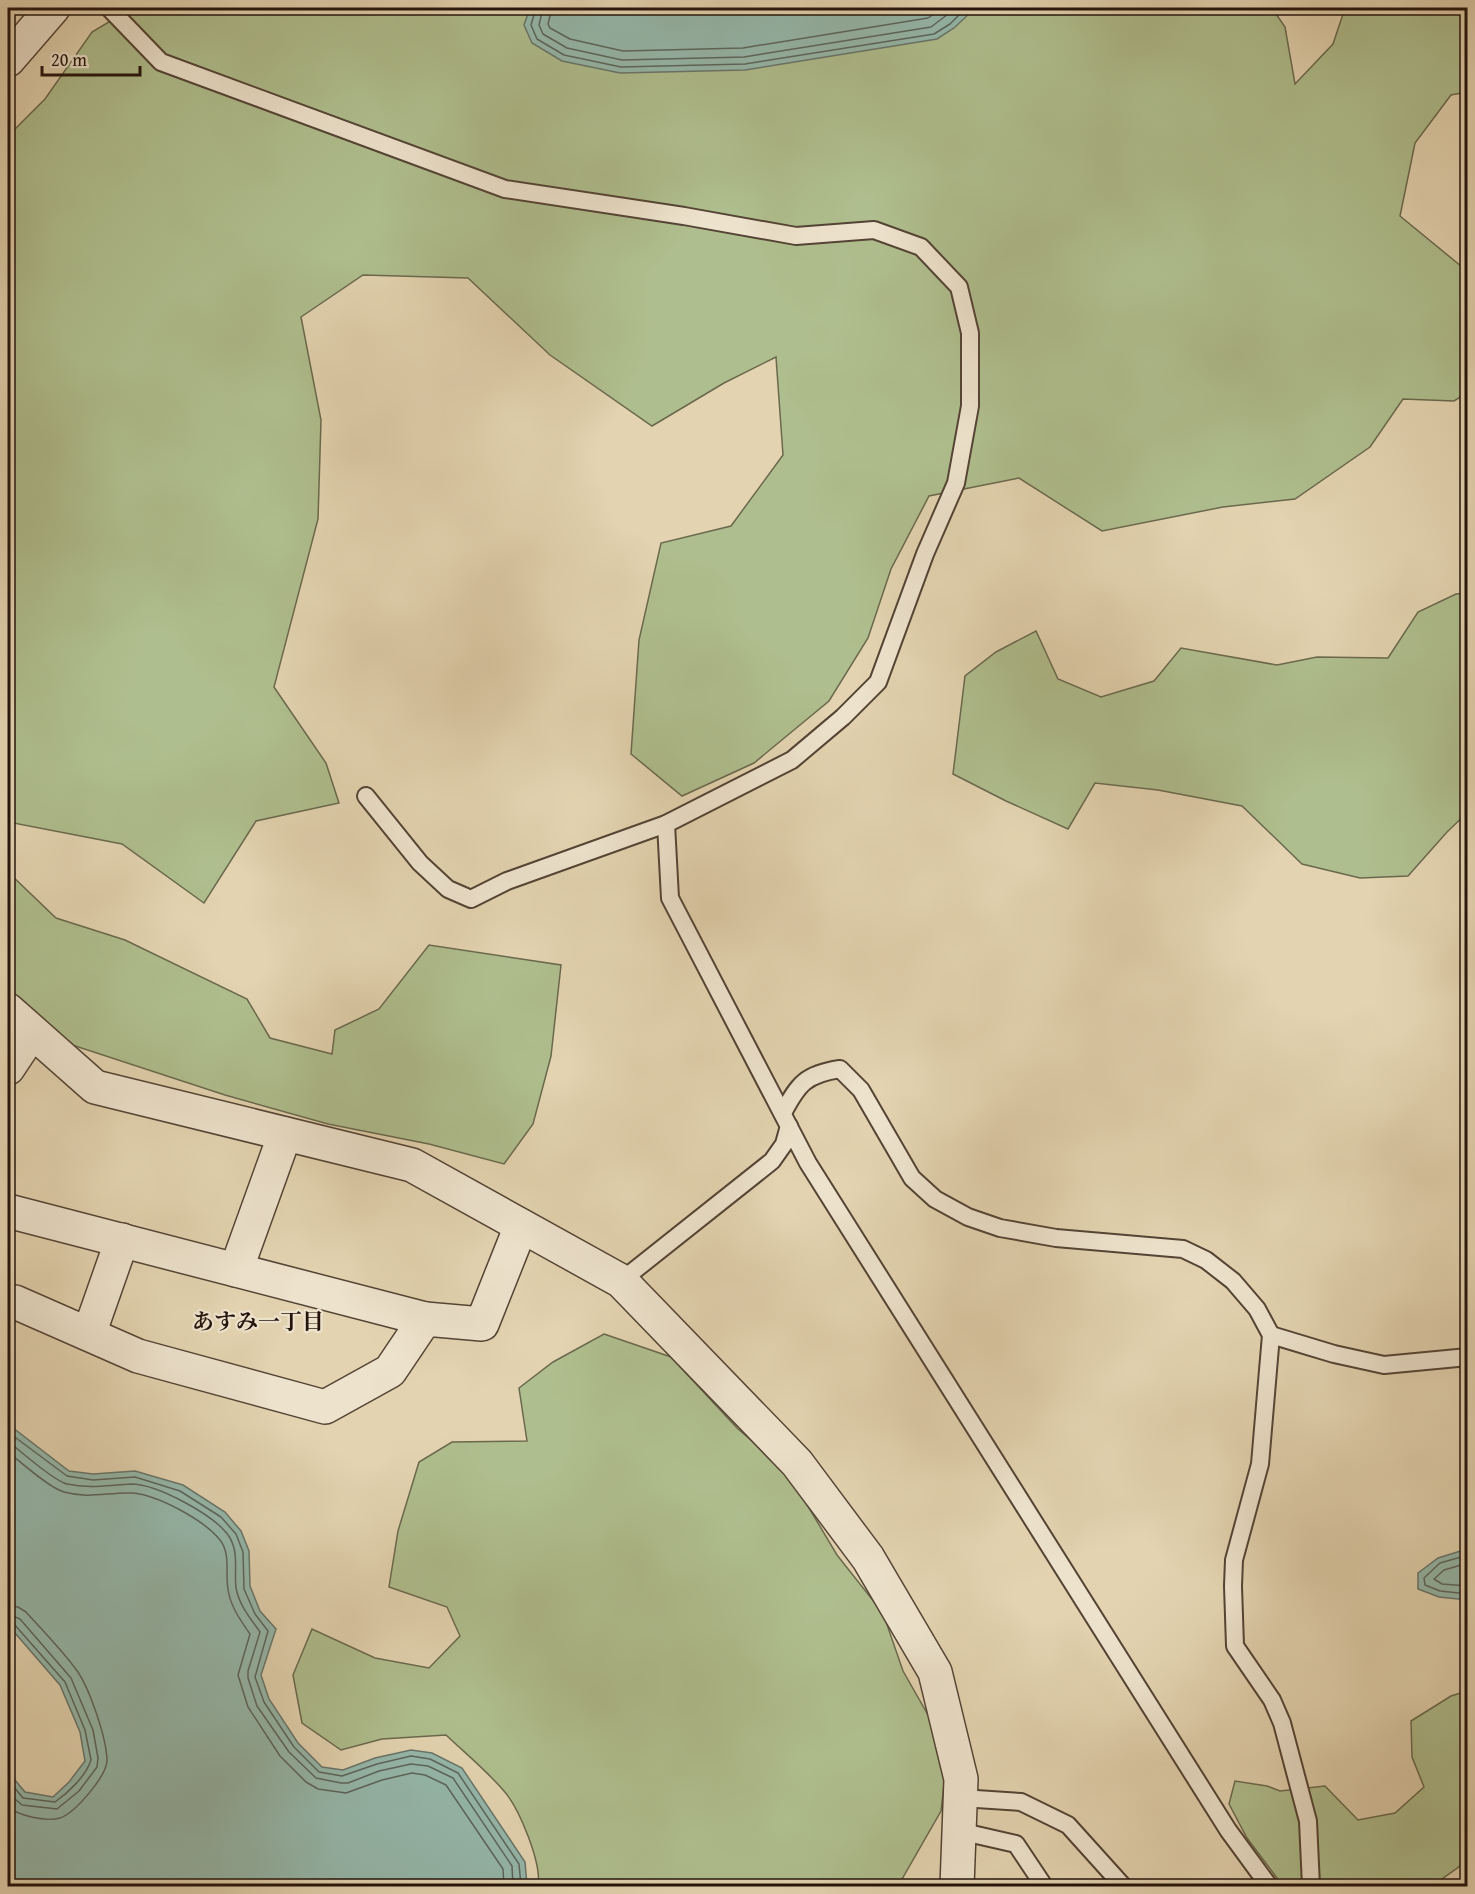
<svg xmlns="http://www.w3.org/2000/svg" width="1475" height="1894" viewBox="0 0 1475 1894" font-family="'Gentium Book Plus','Noto Serif JP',serif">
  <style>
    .green { fill: #afbe8e; stroke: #6a694d; stroke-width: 1.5 }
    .water { fill: #95b8ab; stroke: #68766b; stroke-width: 1.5 }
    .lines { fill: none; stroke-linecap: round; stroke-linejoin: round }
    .shore { stroke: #5c665c; stroke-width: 1.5 }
    .service-casing { stroke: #544435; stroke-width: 20 }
    .minor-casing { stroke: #544435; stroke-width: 36 }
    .tertiary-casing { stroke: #544435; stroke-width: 36 }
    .service { stroke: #ede2cc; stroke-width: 16 }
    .minor { stroke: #ede2cc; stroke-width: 33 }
    .tertiary { stroke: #ede2cc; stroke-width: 33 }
    .labels { text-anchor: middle; stroke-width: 4.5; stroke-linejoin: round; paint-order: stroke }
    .neighbourhood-label { font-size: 22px; font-weight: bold; fill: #24140c; stroke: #ede2cc }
  </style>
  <rect width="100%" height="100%" fill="#e3d3b0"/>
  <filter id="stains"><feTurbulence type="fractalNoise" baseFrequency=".00333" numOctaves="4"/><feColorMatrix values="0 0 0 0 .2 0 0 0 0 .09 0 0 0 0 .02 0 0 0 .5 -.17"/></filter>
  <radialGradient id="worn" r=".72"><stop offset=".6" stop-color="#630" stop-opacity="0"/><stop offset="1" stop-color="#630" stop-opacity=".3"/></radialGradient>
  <g class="green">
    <polygon points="132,8 1272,8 1285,27 1295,84 1333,44 1345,8 1467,8 1467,92 1451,95 1415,143 1400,216 1467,271 1467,393 1454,401 1403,399 1370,447 1295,499 1223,507 1102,531 1019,478 929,496 891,569 868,638 829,701 754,763 682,796 631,754 639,640 661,543 731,526 783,455 776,357 724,383 652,426 550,355 468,278 363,275 301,317 321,420 318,519 274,687 326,763 339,803 256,821 204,903 122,844 8,822 8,136 45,99 92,32"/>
    <polygon points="1467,593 1467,813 1447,832 1408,876 1360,878 1302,864 1242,806 1158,790 1095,783 1068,829 1006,801 953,774 965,676 996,652 1036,631 1058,679 1101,697 1154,681 1181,648 1277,665 1317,657 1388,658 1418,612 1456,594"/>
    <polygon points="8,872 56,918 125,940 247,999 270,1038 332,1054 335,1030 379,1009 429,945 561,965 551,1056 533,1124 504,1164 429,1144 328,1124 225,1095 8,1024"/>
    <path d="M 604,1334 L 671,1357 L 737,1428 L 787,1471 L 837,1555 L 883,1613 L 903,1671 L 948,1750 L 941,1811 L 898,1886 L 538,1886 C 542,1863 519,1808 504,1791 C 487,1771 465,1753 446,1735 L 382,1739 L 341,1750 L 302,1723 L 293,1675 L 312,1629 L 375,1658 L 429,1668 L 460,1636 L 447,1607 L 389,1587 L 398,1531 L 419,1462 L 452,1442 L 527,1441 L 519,1388 L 553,1362 Z"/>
    <polygon points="1467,1691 1467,1861 1432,1886 1283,1886 1247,1838 1229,1804 1235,1781 1267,1786 1280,1791 1325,1786 1358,1820 1395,1813 1424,1787 1412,1757 1411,1721 1451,1696"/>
  </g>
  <g class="water">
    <polygon points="530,8 972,8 972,11 954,28 937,39 745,70 620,73 562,61 532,43 524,25"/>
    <polygon points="8,1424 69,1471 93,1474 135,1471 183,1485 225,1512 241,1531 249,1551 250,1586 260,1611 276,1629 261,1675 269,1699 298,1743 322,1767 343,1770 375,1758 411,1750 432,1753 462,1768 525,1862 527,1886 8,1886 8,1780 15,1780 25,1792 53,1797 69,1782 85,1761 80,1732 60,1685 8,1625"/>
    <polygon points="1467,1549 1467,1600 1439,1597 1418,1589 1418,1573 1438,1558"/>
  </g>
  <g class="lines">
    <g class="shore">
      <polyline points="536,8 531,25 537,39 564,55 621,67 745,64 934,34 950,24 966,8"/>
      <polyline points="543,8 539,25 543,34 567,48 622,60 744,57 931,27 956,8"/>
      <polyline points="552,8 548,24 550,28 570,39 623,51 743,48 928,18 943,8"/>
      <polyline points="8,1432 67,1476 93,1480 135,1477 180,1491 221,1517 236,1534 243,1552 244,1589 255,1614 268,1631 255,1677 264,1702 294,1747 319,1772 342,1776 377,1764 411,1756 430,1759 458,1773 519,1864 521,1886"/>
      <path d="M 8,1441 C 20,1451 54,1481 67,1484 C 89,1489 109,1485 131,1484 C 157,1484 217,1516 230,1538 C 239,1554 234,1571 236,1588 C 239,1605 251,1619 260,1632 L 248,1671 L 248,1678 L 257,1706 L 289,1752 L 316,1778 L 341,1783 L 348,1783 L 379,1771 L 411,1764 L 428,1766 L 453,1778 L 512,1866 L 513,1886"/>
      <path d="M 8,1452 C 21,1462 49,1488 64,1492 C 89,1499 108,1492 132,1493 C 158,1495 204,1520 220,1540 C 231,1554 225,1573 228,1589 C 230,1606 241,1621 250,1634 L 238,1675 L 248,1707 L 280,1756 L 306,1782 L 318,1789 L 346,1793 L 382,1780 L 412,1773 L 425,1775 L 446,1785 L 503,1869 L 504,1886"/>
      <polyline points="1468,1555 1440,1563 1424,1578 1425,1585 1440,1591 1468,1594"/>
      <polyline points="1468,1563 1444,1570 1434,1579 1442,1584 1468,1586"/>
      <path d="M 8,1605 L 18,1607 L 26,1612 C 43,1631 63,1651 78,1672 C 90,1690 106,1737 107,1759 C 108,1775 75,1813 60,1818 C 47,1822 17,1816 8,1806"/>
      <polyline points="8,1614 20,1619 71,1678 93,1730 98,1758 97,1767 79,1791 57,1809 22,1805 8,1793"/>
      <path d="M 8,1622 L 14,1624 L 65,1682 L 85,1730 L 91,1760 C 86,1776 68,1793 55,1802 L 23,1798 L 13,1786 L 8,1786"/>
    </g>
    <defs>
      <g id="service">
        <polyline points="109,8 161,62 505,189 684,216 796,236 874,230 921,247 959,287 970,333 970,406 956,483 925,554 878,682 843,717 792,760 666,824 507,881 471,899 448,889 420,863 366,796"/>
        <polyline points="666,824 670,898 808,1163 1228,1830 1269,1886"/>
        <path d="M 783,1113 C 798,1084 806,1074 840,1069 L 861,1090 L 912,1178 L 935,1199 L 968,1217 L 1000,1228 L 1056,1238 L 1183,1249 L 1206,1260 L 1233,1281 L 1257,1309 L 1271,1335 L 1260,1464 L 1234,1560 L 1233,1586 L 1235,1646 L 1272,1700 L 1282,1723 L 1308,1821 L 1311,1886"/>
        <polyline points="621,1281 772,1161 784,1144 789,1126"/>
        <polyline points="1271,1335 1334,1354 1384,1365 1468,1357"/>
        <polyline points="961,1798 1021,1802 1068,1825 1123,1886"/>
        <polyline points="959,1831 1016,1844 1044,1886"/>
      </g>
      <g id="minor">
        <polyline points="8,1068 32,1032"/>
        <polyline points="8,1211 425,1319"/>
        <polyline points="236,1270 285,1134"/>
        <polyline points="8,1302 15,1302 138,1356 325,1407 390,1371 425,1319 482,1324 521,1226"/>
        <polyline points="89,1334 122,1240"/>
      </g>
      <g id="tertiary">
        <polyline points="8,60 53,8"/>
        <polyline points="8,1010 95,1087 412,1165 621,1281 797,1463 868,1558 935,1672 961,1779 957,1886"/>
      </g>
    </defs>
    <use href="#service" class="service-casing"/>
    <use href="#minor" class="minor-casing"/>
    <use href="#tertiary" class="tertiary-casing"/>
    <use href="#service" class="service"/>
    <use href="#minor" class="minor"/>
    <use href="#tertiary" class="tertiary"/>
  </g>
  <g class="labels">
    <g class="neighbourhood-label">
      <text x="258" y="1329">あすみ一丁目</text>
    </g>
  </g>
  <rect width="1475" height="1894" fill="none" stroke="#e3d3b0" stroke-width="30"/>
  <rect x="9" y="9" width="1457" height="1876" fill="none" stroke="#24140c" stroke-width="3"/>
  <rect x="15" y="15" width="1445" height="1864" fill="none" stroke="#24140c" stroke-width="1.5"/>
  <path d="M42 66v9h98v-9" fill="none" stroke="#24140c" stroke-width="3"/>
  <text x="51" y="66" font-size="18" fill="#24140c" stroke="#ede2cc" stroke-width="4.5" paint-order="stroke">20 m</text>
  <rect width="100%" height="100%" filter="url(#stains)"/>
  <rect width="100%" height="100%" fill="url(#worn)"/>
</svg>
